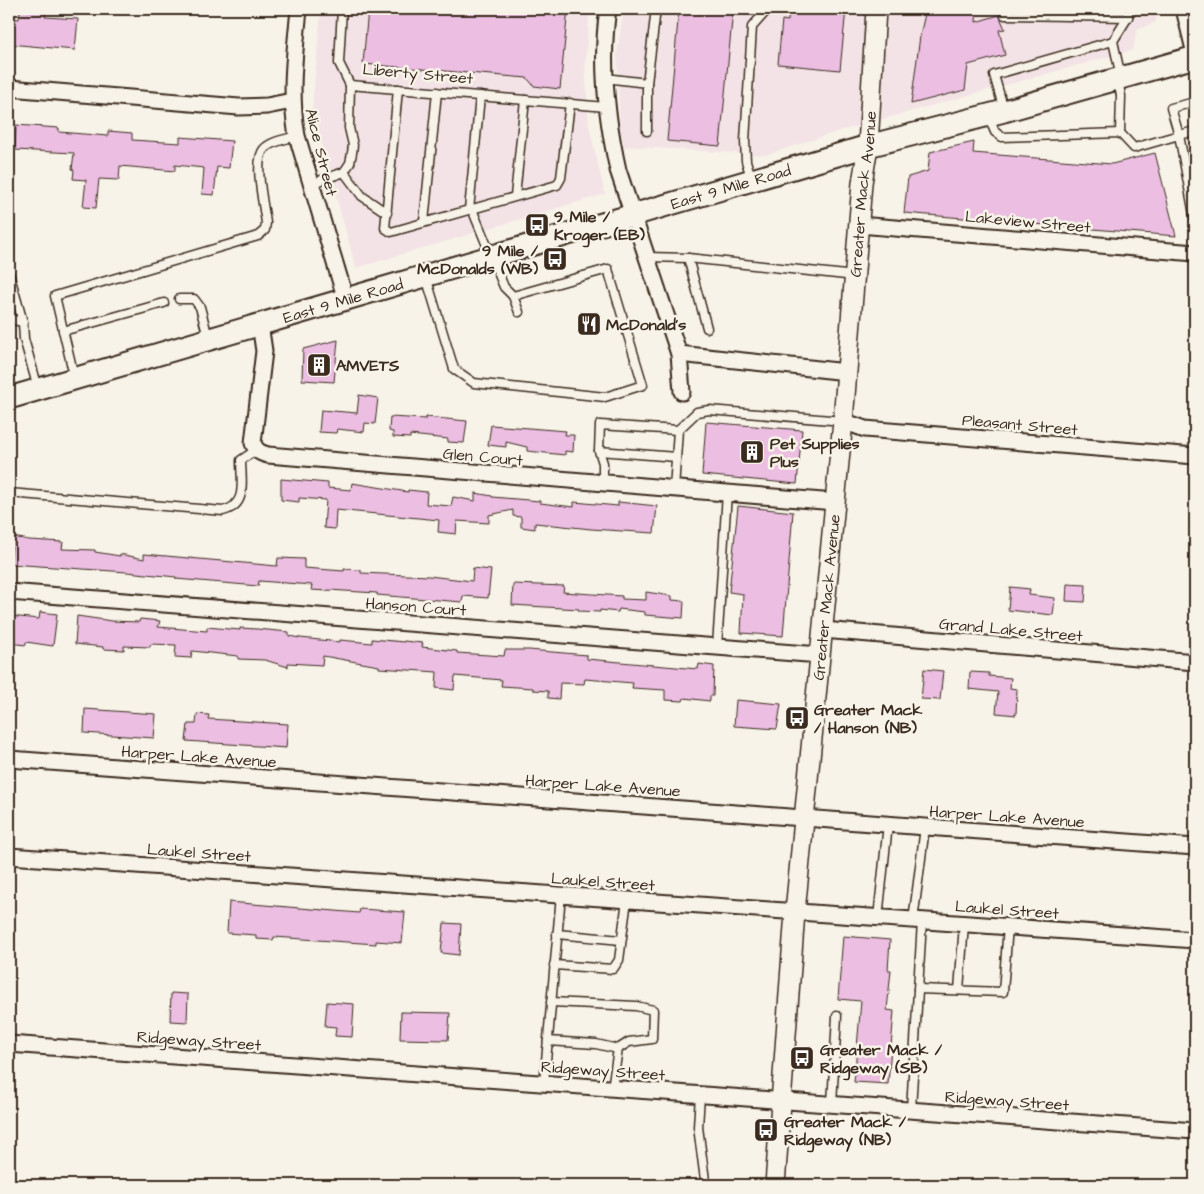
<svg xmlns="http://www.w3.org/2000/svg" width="1204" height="1194" viewBox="0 0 1204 1194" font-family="'Architects Daughter',sans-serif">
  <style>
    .built { fill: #f3e3e6 }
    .building { fill: #ebbee2; stroke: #3b2a1e }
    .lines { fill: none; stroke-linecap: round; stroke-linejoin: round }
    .service-casing { stroke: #3b2a1e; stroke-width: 11 }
    .minor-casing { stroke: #3b2a1e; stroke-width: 19 }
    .tertiary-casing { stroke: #3b2a1e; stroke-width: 22 }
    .secondary-casing { stroke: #3b2a1e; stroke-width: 25 }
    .service { stroke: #f7f3e8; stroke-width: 8 }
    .minor { stroke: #f7f3e8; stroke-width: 15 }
    .tertiary { stroke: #f7f3e8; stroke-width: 19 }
    .secondary { stroke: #f7f3e8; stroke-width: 21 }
    .labels { text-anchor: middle; stroke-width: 5; stroke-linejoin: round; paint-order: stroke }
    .street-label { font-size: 16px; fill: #3b2a1e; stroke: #f7f3e8 }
    .poi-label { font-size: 16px; font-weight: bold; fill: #3b2a1e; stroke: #f7f3e8; text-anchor: start }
  </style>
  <rect width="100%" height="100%" fill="#f7f3e8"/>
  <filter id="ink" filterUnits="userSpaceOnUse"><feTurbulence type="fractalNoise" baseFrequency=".02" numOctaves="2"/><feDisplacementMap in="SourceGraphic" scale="10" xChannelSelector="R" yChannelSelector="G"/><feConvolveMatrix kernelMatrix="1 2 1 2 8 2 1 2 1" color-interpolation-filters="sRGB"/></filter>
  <g filter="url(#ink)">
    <g class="built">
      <polygon points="321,9 590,9 585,63 589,126 605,194 356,268 312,110"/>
      <polygon points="624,9 1157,9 1156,22 1137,30 1133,50 836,132 766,155 624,146 620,128 617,53"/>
    </g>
    <g class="building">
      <polygon points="368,9 568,9 560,89 534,86 527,78 363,64"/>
      <polygon points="679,9 733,10 720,146 667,141"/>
      <polygon points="789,9 846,9 840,70 778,64 782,20 788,21"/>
      <polygon points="926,9 977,9 976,22 999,15 1005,29 999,30 1005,55 968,65 965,90 911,104 920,36"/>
      <polygon points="20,10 46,12 45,17 78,19 75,50 9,44 9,18 19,19"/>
      <polygon points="16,125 59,128 59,132 108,136 108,131 132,133 132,140 180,143 180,137 232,141 229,168 217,167 214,195 202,194 204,168 175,165 175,171 120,166 119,180 99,179 96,208 83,207 86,180 73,179 74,170 72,169 74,153 15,150"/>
      <polygon points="974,142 973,153 1112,164 1155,153 1176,236 904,213 908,177 928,171 930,152"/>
      <polygon points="338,340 334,382 302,380 303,349"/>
      <polygon points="359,395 378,398 375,424 365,423 364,432 337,429 336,433 319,432 321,410 357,413"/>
      <polygon points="390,417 426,419 426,417 467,421 464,443 448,442 448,439 410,435 410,438 393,437 393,432 389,431"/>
      <polygon points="706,422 802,430 797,484 702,475"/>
      <polygon points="491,425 566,431 565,435 574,435 573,452 565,451 565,455 527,451 527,447 506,442 506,447 488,445"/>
      <polygon points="281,479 328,483 328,488 351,490 352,483 408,492 408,490 427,492 426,504 451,506 453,497 475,501 475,493 492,496 492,497 540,501 540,503 574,507 574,502 618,506 618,502 657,506 654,533 591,529 535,523 535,529 521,527 521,517 513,516 513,510 489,515 489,523 457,521 456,534 438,532 439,520 336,510 335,529 324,528 326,500 299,498 299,502 281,500"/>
      <polygon points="738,506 793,512 783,636 741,633 743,594 729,592"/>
      <polygon points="13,537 29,540 63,542 62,549 95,550 95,552 120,556 120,554 144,559 144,554 277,566 278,558 304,559 304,568 344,571 344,569 361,570 361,573 429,576 472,581 473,568 491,570 488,598 463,596 462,602 377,595 377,593 328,590 328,591 311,590 312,585 259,581 258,586 176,579 176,577 127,572 10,564"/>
      <polygon points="513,584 564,586 563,592 622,596 622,599 646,600 646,592 672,596 672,600 684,601 683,618 645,615 645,612 619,609 618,612 600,610 600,612 579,611 579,609 512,605"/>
      <polygon points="1067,584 1086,585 1085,602 1066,601"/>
      <polygon points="1010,587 1030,589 1029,595 1055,598 1053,615 1008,610"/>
      <polygon points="40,612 57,614 53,646 26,642 26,645 9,643 10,616 39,619"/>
      <polygon points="77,616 112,621 139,622 140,619 160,621 158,627 207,631 207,627 240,630 240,628 257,629 289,632 289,636 300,638 340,642 340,640 372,643 372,639 404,642 404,641 423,643 422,647 457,651 457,653 504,656 505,650 529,650 587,655 587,659 698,669 699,664 714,666 713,696 710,696 710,701 684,698 683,701 665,700 665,690 632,688 633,683 585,679 584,684 560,683 559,699 548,698 548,691 533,690 533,688 501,686 502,680 455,676 454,690 436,688 437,672 379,668 379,666 323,656 322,665 288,663 288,667 265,660 238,659 238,656 192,651 191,658 175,657 176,645 151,644 150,647 124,646 124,650 103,649 103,647 75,644"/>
      <polygon points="924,669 943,671 940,700 921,699"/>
      <polygon points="970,672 989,673 989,676 1011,678 1010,688 1017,689 1016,715 996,713 998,692 969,689"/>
      <polygon points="736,700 781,704 777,729 734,726"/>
      <polygon points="85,709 156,714 154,738 84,733"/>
      <polygon points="197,714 209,715 208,719 288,724 286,748 186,741 188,724 196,724"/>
      <polygon points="229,902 359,913 360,909 405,912 402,943 376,941 376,944 274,937 273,940 256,939 256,935 227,933"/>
      <polygon points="444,923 461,924 459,955 441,953"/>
      <polygon points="843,936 890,940 888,970 891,970 887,1010 894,1011 888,1084 854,1082 861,1001 838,999"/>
      <polygon points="171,993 188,994 187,1022 170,1021"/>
      <polygon points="327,1002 354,1004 352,1037 335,1036 336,1027 325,1026"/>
      <polygon points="401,1012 450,1013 448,1040 400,1039"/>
    </g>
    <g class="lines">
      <defs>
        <g id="service">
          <polyline points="1006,9 1005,15 1128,17"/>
          <polyline points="1121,77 1113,41 1128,17 1128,9"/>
          <polyline points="605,78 647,83 656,9"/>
          <polyline points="1118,80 1121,96 1120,133"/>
          <polyline points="350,85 606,107"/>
          <polyline points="398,89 385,228 391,232 557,185 561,178 570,103"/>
          <polyline points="1195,102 1171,108 1179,135 1195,131"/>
          <polyline points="1004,110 994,75 1113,41"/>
          <polyline points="988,116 995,132 1002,137 1120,133 1134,148 1179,135 1195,220"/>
          <polyline points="647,131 647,83"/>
          <polyline points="344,172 362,196 387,213"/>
          <polyline points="752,180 746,161 745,141 752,27 768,9"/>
          <polyline points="311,184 344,172 350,163 352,153 353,145 349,128 350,85 339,63 342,9"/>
          <polyline points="515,196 525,100"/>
          <polyline points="469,210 480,96"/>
          <polyline points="424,222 437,92"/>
          <polyline points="647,257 688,258 855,276"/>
          <polyline points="688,258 707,328"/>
          <polyline points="9,273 23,322 24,339 38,388"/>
          <polyline points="426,277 454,369 474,383 605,397 643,385 608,269 513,296 504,287 472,209"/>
          <polyline points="513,296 519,312"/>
          <polyline points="179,299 194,299 200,307 208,337"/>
          <polyline points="9,319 23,322"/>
          <polyline points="63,331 164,303"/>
          <path d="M 74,376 L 55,296 L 258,236 L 265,230 L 266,223 C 264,206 253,161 264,149 C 271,141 287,139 297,136"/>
          <polyline points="599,451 676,457"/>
          <polyline points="603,483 603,463 599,451 600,425 678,430 697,412 709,410 843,421"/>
          <polyline points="674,489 678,430"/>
          <path d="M 9,493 L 223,511 C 248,505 241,481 241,460 L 256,450"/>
          <polyline points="717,647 727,493"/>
          <polyline points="878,918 888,824"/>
          <polyline points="913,921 925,827"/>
          <polyline points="557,934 621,940"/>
          <polyline points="554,965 613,969 619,960 627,900"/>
          <polyline points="918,989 1003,992 1008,926"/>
          <polyline points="959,990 964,924"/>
          <polyline points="551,1002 636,1006 653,1010 652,1039 629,1042 618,1049 612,1088"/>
          <polyline points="548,1041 596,1044 618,1049"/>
          <polyline points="544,1083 561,895"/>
          <polyline points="700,1095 698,1127 705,1180 708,1185"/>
          <polyline points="832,1104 837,1016"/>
          <polyline points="911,1110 922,921"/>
        </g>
        <g id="minor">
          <path d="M 299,9 C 295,52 289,92 297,136 L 346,300"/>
          <path d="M 608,9 C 600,63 606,116 618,170 L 679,354 L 682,392"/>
          <polyline points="1184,9 1195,54"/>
          <polyline points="9,88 239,107 267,106 292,101"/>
          <polyline points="859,225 1195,253"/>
          <path d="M 260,324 L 264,351 L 253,443 C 256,451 260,453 268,455 L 835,502"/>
          <polyline points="679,354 847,372"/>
          <polyline points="843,421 865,429 1195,456"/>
          <polyline points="9,592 820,655"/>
          <polyline points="823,630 1195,662"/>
          <polyline points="9,759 1195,847"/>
          <polyline points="9,856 1195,940"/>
          <polyline points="9,1044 1195,1131"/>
        </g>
        <g id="tertiary">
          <path id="s1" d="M 775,1185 L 795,912 L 843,421 L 862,183 L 868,146 L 876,9"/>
        </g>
        <g id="secondary">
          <path id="s2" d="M 9,398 L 868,146 L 1004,111 L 1195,57"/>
        </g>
      </defs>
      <use href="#service" class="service-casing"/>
      <use href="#minor" class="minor-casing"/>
      <use href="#tertiary" class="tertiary-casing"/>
      <use href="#secondary" class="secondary-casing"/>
      <use href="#service" class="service"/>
      <use href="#minor" class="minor"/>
      <use href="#tertiary" class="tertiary"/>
      <use href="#secondary" class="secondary"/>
    </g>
  </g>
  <defs>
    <symbol id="bus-square" viewBox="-11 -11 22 22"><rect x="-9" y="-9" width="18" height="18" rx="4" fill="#3b2a1e" stroke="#f7f3e8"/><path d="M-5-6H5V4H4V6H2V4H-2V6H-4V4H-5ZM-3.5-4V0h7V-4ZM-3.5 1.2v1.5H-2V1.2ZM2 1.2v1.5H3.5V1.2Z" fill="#fff"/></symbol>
    <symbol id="restaurant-square" viewBox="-11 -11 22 22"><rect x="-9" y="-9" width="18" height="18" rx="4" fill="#3b2a1e" stroke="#f7f3e8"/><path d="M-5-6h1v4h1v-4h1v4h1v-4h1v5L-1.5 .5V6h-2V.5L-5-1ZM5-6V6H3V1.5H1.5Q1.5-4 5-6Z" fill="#fff"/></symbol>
    <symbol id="building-square" viewBox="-11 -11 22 22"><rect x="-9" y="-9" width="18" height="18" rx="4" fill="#3b2a1e" stroke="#f7f3e8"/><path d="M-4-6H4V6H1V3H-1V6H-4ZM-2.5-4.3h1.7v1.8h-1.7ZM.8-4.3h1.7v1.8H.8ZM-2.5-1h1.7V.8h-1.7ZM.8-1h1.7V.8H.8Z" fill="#fff"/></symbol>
  </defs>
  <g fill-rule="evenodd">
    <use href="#bus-square" x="523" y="211" width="28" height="28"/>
    <use href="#bus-square" x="541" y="245" width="28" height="28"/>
    <use href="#restaurant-square" x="575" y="310" width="28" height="28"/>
    <use href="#building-square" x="305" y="351" width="28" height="28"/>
    <use href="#building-square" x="738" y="438" width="28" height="28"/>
    <use href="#bus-square" x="783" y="704" width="28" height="28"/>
    <use href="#bus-square" x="788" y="1044" width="28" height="28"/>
    <use href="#bus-square" x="752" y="1116" width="28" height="28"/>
  </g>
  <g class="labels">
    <g class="street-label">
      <text transform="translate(418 73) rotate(5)" y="6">Liberty Street</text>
      <text transform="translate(322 152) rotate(76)" y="6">Alice Street</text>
      <text dy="6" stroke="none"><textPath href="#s2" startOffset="752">East 9 Mile Road</textPath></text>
      <text dy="6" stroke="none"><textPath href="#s1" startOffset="995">Greater Mack Avenue</textPath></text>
      <text transform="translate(1028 221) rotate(5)" y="6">Lakeview Street</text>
      <text dy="6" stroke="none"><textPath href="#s2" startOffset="348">East 9 Mile Road</textPath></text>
      <text transform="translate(1020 424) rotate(5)" y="6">Pleasant Street</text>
      <text transform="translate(483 456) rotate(5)" y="6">Glen Court</text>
      <text dy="6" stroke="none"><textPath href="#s1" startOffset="590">Greater Mack Avenue</textPath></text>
      <text transform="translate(416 606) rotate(4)" y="6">Hanson Court</text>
      <text transform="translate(1011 629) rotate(5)" y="6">Grand Lake Street</text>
      <text transform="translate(199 756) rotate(4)" y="6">Harper Lake Avenue</text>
      <text transform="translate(603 785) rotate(4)" y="6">Harper Lake Avenue</text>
      <text transform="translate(1007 816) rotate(4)" y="6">Harper Lake Avenue</text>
      <text transform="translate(199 852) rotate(4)" y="6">Laukel Street</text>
      <text transform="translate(603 881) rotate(4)" y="6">Laukel Street</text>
      <text transform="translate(1007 909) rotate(4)" y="6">Laukel Street</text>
      <text transform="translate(199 1040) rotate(4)" y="6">Ridgeway Street</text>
      <text transform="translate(603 1070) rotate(4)" y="6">Ridgeway Street</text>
      <text transform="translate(1007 1100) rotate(4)" y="6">Ridgeway Street</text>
    </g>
    <g class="poi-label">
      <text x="554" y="222">9 Mile /<tspan x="554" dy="18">Kroger (EB)</tspan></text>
      <text x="538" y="256" text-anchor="end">9 Mile /<tspan x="538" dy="18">McDonalds (WB)</tspan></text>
      <text x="606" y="330">McDonald's</text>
      <text x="336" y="371">AMVETS</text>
      <text x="770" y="449">Pet Supplies<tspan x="770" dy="18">Plus</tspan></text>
      <text x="814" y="715">Greater Mack<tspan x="814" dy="18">/ Hanson (NB)</tspan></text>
      <text x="820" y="1055">Greater Mack /<tspan x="820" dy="18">Ridgeway (SB)</tspan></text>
      <text x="784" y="1127">Greater Mack /<tspan x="784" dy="18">Ridgeway (NB)</tspan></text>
    </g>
  </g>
  <rect width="1204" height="1194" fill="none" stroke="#f7f3e8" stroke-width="30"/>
  <rect x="15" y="15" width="1174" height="1164" fill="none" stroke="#3b2a1e" stroke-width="2" filter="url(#ink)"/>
</svg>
